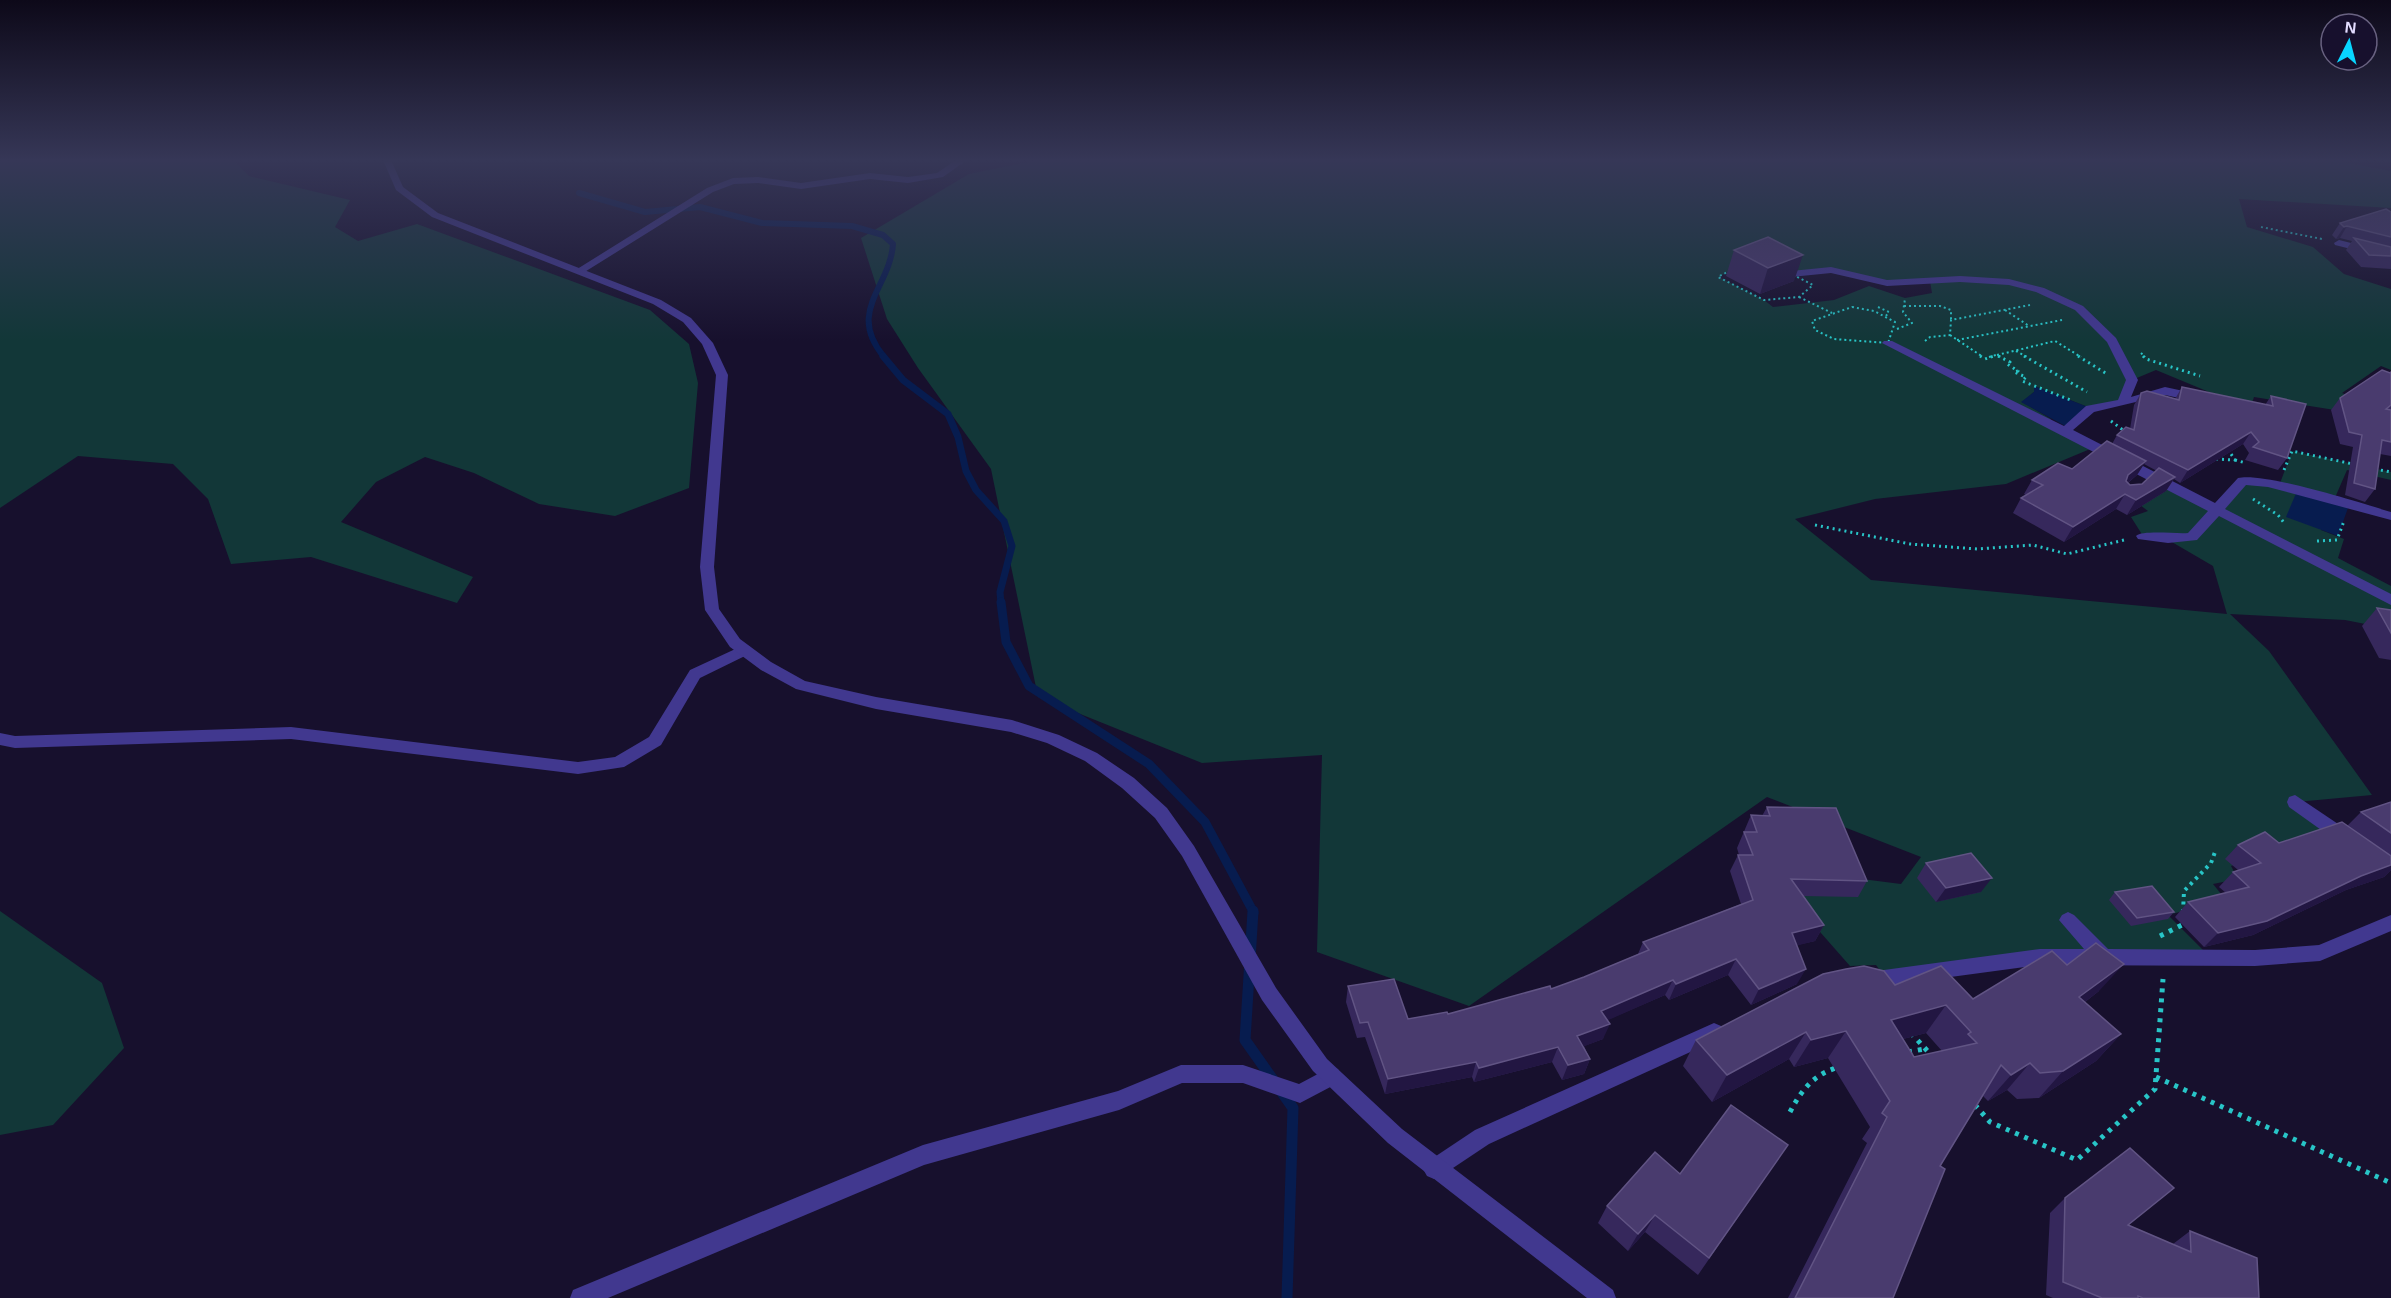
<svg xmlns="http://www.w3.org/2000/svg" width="2391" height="1298" viewBox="0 0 2391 1298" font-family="Helvetica,sans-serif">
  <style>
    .green { fill: #123738; fill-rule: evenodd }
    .water { fill: #071c4f }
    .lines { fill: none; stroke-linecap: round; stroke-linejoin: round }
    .stream-far3 { stroke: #071c4f; stroke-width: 6 }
    .stream-far2 { stroke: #071c4f; stroke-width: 7 }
    .stream-far1 { stroke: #071c4f; stroke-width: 9 }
    .stream { stroke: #071c4f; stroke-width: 11 }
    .path-far3 { stroke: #28c5c7; stroke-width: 2; stroke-dasharray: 2 3; stroke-linecap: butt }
    .path-far2 { stroke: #28c5c7; stroke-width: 3; stroke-dasharray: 2 4; stroke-linecap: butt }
    .path-far1 { stroke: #28c5c7; stroke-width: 4; stroke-dasharray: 3 4.5; stroke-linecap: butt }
    .path { stroke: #28c5c7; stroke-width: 5; stroke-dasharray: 4 6; stroke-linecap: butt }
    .minor { fill: #41388f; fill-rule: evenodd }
    .tertiary { fill: #41388f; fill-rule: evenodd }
    .wall { fill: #36285c; fill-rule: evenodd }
    .shaded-wall { fill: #221642 }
    .building { fill: #493b6e; stroke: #615484; stroke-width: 1.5; fill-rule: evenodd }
  </style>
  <rect width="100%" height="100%" fill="#17102d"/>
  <g class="green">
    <polygon points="0,160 239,160 236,163 249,176 350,200 335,227 358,241 417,224 650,310 689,344 698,383 689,488 615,516 539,504 474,473 425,457 376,482 341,522 473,577 457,603 311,557 231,564 208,499 173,464 78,456 0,508"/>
    <path d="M 1038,160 L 2334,160 L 2391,171 L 2391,208 L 2239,199 L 2247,227 L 2313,247 L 2344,274 L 2391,289 L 2391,370 L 2381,366 L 2342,393 L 2382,409 L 2360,414 L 2254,397 L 2250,409 L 2156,370 L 2132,380 L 2123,403 L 2093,409 L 2034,386 L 2034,392 L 2022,402 L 2051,419 L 2049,423 L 2095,447 L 2006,484 L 1875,499 L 1795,519 L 1871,580 L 2227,614 L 2213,566 L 2165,538 L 2143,536 L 2131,517 L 2148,511 L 2136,502 L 2166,483 L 2217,510 L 2243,481 L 2279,486 L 2292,451 L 2391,472 L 2391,480 L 2347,470 L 2321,530 L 2344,539 L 2338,558 L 2391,586 L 2391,629 L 2345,620 L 2230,614 L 2269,651 L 2372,795 L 2296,802 L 2336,831 L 2231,866 L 2238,879 L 2213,884 L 2226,900 L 2168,915 L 2210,957 L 2042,957 L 1886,978 L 1876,965 L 1850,966 L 1784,891 L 1854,878 L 1901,884 L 1921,857 L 1767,797 L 1469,1006 L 1317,952 L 1322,755 L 1202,763 L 1038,697 L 991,469 L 918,368 L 887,319 L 861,238 L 969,174 ZM 1736,267 L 1791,274 L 1831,270 L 1887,283 L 1930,281 L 1932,293 L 1905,298 L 1869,286 L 1834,300 L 1773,307 L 1764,300 L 1719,277 Z"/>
    <polygon points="0,911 102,983 124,1048 53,1125 0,1135"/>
  </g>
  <g class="water">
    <polygon points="2034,386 2093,409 2069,428 2021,402 2034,392"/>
    <polygon points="2297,491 2349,505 2338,536 2286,517"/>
  </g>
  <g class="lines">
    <path class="stream-far3" d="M 579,193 L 645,212 L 700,207 L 762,223 L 852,226 L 883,235 L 893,244 C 890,288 846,311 884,357"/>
    <polyline class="stream-far2" points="883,356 903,380 948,414 958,437 966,471 976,490 1004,521 1012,546 1000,592 1001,604"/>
    <polyline class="stream-far1" points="1001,602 1006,642 1029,686 1149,764 1205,822 1254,913"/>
    <polyline class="stream" points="1253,911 1245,1040 1293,1108 1287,1298"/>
    <g class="path-far3">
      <polyline points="2261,227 2322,239"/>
      <polygon points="1766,261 1813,285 1799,297 1764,300 1718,277 1738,266"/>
      <polyline points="1799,297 1832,313"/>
      <polyline points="1904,306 1940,306 1951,310 1951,320"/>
      <polygon points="1852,307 1874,311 1895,322 1888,343 1834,339 1815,330 1812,321"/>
      <polyline points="1878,307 1889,312 1885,317"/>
      <polyline points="2005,310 2029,326"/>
      <polyline points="1897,329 1912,323 1903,312 1905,299"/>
      <polyline points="1950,335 1983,357"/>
      <polyline points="1957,340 2062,320"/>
      <polyline points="1925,341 1930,337 1950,335 1951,320 2030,305"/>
      <polyline points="2016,351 2027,357"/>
      <polyline points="2141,353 2145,357"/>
      <polyline points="1997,355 2055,341 2081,357"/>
      <polyline points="1989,357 1996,355 2001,357"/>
    </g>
    <g class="path-far2">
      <polyline points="1980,356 1985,359 1994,356"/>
      <polyline points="1998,356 2010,362 2007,364 2018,371 2014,372 2026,377 2022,381 2073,401"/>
      <polyline points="2024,356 2087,392"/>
      <polyline points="2078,356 2107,374"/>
      <polyline points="2143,356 2146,359 2200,376"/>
      <polyline points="2111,421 2127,433"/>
      <polyline points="2216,459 2235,460 2229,451"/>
      <polyline points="2235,460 2246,463"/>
      <polyline points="2375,469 2391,472"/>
      <polyline points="2284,470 2292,451 2353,464"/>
      <polyline points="2253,499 2278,515 2285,524"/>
      <polyline points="1815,525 1910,544 1977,549 2033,545 2067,554 2124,540"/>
      <polyline points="2317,541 2337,540 2344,521"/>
    </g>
    <polyline class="path-far1" points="2183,912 2184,891 2211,863 2215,852"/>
    <g class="path">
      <polyline points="2160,936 2182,925 2183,919"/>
      <polyline points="1911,1033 1932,1056"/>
      <polyline points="1908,1052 1924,1049"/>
      <polyline points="2156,1077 2391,1183"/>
      <polyline points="1975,1105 1990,1122 2077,1160 2155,1089 2163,979"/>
      <path d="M 1790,1112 C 1801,1091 1813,1075 1836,1068"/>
    </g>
    <g class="minor">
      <polygon points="956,160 967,160 943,177 908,183 870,179 801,189 758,183 734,184 713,192 583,273 574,271 707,188 733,178 758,177 801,183 870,173 908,177 937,173"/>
      <polygon points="2339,240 2391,253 2391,259 2335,245 2334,243"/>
      <path d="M 1831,267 L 1887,280 L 1960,276 L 2009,279 L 2044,288 L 2083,306 L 2116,338 L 2138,380 L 2131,397 L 2165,387 L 2202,395 L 2204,398 L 2198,402 L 2165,395 L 2094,412 L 2073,430 L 2215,503 L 2238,478 C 2265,472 2360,503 2391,512 L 2391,520 L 2268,487 L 2246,485 L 2225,509 L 2391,594 L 2391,605 L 2219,516 L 2197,540 L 2168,543 L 2138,539 L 2136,536 C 2142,530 2176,534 2188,533 L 2208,511 L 1882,343 L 1884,341 L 1892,341 L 2064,426 L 2086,406 L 2118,400 L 2126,380 L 2107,342 L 2075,310 L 2036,292 L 2009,285 L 1960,282 L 1887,286 L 1831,273 L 1791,277 L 1786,274 L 1791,271 Z"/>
      <polygon points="744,645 749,646 752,650 749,654 700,678 661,745 624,767 578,774 291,739 15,748 0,745 0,733 15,736 291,727 578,762 615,757 649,737 690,670"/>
      <polygon points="2295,795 2350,832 2353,837 2350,842 2344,844 2338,842 2289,807 2287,802 2289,797"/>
      <polygon points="2068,912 2074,915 2108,949 2255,950 2319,945 2391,915 2391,931 2320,961 2255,966 2040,965 1869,988 1862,986 1860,980 1862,974 1869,972 2040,949 2084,949 2059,920 2062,915"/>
      <polygon points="1714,1023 1721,1026 1724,1032 1721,1038 1489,1144 1441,1176 1434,1179 1427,1176 1423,1169 1427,1162 1475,1130"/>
      <polygon points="1181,1065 1243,1065 1299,1084 1331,1067 1338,1069 1341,1076 1338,1083 1300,1103 1243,1083 1182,1083 1119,1110 924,1165 608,1298 570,1298 573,1290 923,1145 1118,1091"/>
    </g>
    <polygon class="tertiary" points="383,160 391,160 403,187 438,213 661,300 691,318 713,343 728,375 714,567 719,609 740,639 771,662 805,681 876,697 1012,720 1059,735 1097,753 1134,778 1167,808 1194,846 1276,988 1327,1059 1402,1129 1613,1290 1616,1298 1587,1298 1388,1143 1313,1071 1262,1000 1182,856 1155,818 1122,788 1085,761 1047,743 1011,732 876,709 796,689 761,670 730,647 705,610 700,567 716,375 702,344 683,322 653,304 432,217 396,190"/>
  </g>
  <g class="wall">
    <polygon points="2391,212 2391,269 2361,267 2346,250 2352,241 2340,238 2336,239 2332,235 2340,223"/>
    <polygon points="1734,250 1794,281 1760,294 1726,276"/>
    <polygon points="2391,372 2391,456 2380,454 2375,489 2365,502 2345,495 2353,447 2340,444 2331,410 2340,398"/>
    <path d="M 2182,387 L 2265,405 L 2271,396 L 2287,458 L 2278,470 L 2245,460 L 2249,453 L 2243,444 L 2180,483 L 2174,479 L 2166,491 L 2127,515 L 2116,509 L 2064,542 L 2013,513 L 2021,498 L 2026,495 L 2024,494 L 2032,480 L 2072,469 L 2112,444 L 2117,435 L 2130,429 L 2134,405 L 2141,393 L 2175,399 ZM 2144,464 L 2157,471 L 2142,484 L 2130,485 L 2128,483 L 2137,475 Z"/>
    <polygon points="2377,608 2391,610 2391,660 2379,658 2362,626"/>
    <polygon points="2391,802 2391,870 2384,877 2346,890 2253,935 2204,947 2175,917 2188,902 2226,893 2219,887 2233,872 2238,870 2225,859 2238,845 2279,843 2347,826 2361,812"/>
    <polygon points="1767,807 1867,881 1858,897 1802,896 1824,925 1815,941 1797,945 1797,984 1751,1005 1728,975 1669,1000 1665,995 1607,1020 1603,1039 1584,1046 1590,1059 1584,1074 1562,1080 1552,1062 1474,1082 1472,1077 1385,1094 1365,1037 1357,1038 1346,1002 1348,986 1408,1019 1448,1014 1551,989 1584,977 1638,954 1643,942 1741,904 1730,871 1738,855 1739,855 1737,848 1751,815 1762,816"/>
    <polygon points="1926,863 1981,892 1936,902 1917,878"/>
    <polygon points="2115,892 2174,912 2168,919 2131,926 2109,900"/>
    <path d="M 1895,985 L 1973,999 L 2099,991 L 2085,1002 L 2121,1034 L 2096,1061 L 2039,1098 L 2017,1099 L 2007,1090 L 1988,1101 L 1983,1096 L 1940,1166 L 1893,1298 L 1788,1298 L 1867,1143 L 1862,1139 L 1870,1127 L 1828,1058 L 1794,1067 L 1789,1059 L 1712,1102 L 1683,1066 L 1696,1040 ZM 1926,1033 L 1942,1051 L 1914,1057 L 1903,1039 Z"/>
    <polygon points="1788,1145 1698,1275 1645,1232 1628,1251 1598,1223 1607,1206 1680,1174"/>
    <polygon points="2065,1198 2173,1244 2190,1231 2259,1298 2053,1298 2046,1295 2050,1213"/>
  </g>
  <g class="shaded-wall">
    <polygon points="2347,226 2340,238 2336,239 2344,227"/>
    <polygon points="1803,255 1794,281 1760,294 1768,268"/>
    <polygon points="2251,432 2243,444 2180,483 2188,470"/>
    <polygon points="2146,461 2137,475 2119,490 2128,475"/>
    <polygon points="2175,477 2166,491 2127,515 2136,500"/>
    <polygon points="2125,494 2116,509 2064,542 2073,527"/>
    <polygon points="2391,865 2391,870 2384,877 2346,890 2253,935 2204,947 2218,933 2361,876"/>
    <polygon points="1992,878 1981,892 1936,902 1946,888"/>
    <polygon points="1824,925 1815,941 1784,949 1792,933"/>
    <polygon points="1736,959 1728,975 1669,1000 1676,984"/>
    <polygon points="2124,964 2099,991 2055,1025 2079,997"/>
    <polygon points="1806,969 1797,984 1751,1005 1759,989"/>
    <polygon points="1673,980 1665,995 1595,1026 1601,1011"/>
    <polygon points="1946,1005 1926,1033 1872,1047 1891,1020"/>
    <polygon points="1610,1024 1603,1039 1572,1051 1577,1036"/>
    <polygon points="1846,1031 1828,1058 1794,1067 1811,1040"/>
    <polygon points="1806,1032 1789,1059 1712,1102 1727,1075"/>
    <polygon points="2121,1034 2096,1061 2039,1098 2063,1071"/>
    <polygon points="1558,1047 1552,1062 1474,1082 1479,1068"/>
    <polygon points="1590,1059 1584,1074 1562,1080 1568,1065"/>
    <polygon points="1476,1062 1472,1077 1385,1094 1388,1079"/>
    <polygon points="2030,1063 2007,1090 1988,1101 2011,1075"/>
    <polygon points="1655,1215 1645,1232 1628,1251 1638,1234"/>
  </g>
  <g class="building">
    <polygon points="2386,209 2391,212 2391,237 2347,226 2344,227 2340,223"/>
    <polygon points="1768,237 1803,255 1768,268 1734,250"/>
    <polygon points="2354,238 2391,247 2391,256 2369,255"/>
    <polygon points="2382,370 2390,373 2391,372 2391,405 2386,409 2391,410 2391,442 2382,440 2375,489 2354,483 2362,435 2349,432 2340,398"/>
    <polygon points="2182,387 2273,406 2271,396 2306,404 2287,458 2253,447 2259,442 2251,432 2188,470 2117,435 2126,427 2134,430 2141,393 2147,391 2179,400"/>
    <polygon points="2107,441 2146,461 2128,475 2126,481 2130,485 2142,484 2159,468 2175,477 2136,500 2125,494 2073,527 2021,498 2043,485 2032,480 2058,463 2072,469"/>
    <polygon points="2377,608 2391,610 2391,633"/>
    <polygon points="2391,802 2391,833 2361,812"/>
    <polygon points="1767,807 1836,808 1867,881 1791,879 1824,925 1792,933 1806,969 1759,989 1736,959 1676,984 1673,980 1601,1011 1610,1024 1577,1036 1590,1059 1568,1065 1558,1047 1479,1068 1476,1062 1388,1079 1368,1022 1360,1023 1348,986 1394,979 1408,1019 1447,1012 1448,1014 1550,986 1551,989 1584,977 1649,950 1643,942 1753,900 1738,855 1753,855 1744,832 1757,832 1751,815 1770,816"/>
    <polygon points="2342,822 2391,856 2391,865 2361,876 2267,921 2218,933 2188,902 2249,887 2233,872 2261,863 2238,845 2265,832 2279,843"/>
    <polygon points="1971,853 1992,878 1946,888 1926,863"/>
    <polygon points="2152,886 2174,912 2137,918 2115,892"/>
    <path d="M 2096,943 L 2124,964 L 2079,997 L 2121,1034 L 2063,1071 L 2040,1073 L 2030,1063 L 2011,1075 L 2001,1065 L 1940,1166 L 1945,1169 L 1893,1298 L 1795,1298 L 1887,1117 L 1882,1113 L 1890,1101 L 1846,1031 L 1811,1040 L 1806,1032 L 1727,1075 L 1696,1040 L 1823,974 L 1846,969 L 1864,966 L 1884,971 L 1895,985 L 1941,966 L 1973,999 L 2052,951 L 2067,965 ZM 1946,1005 L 1971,1032 L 1968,1034 L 1977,1043 L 1914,1057 L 1891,1020 Z"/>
    <polygon points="1731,1105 1788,1145 1709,1258 1655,1215 1638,1234 1607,1206 1655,1152 1680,1174"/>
    <polygon points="2130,1148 2174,1188 2128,1225 2191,1252 2190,1231 2257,1258 2259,1298 2143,1298 2138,1296 2138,1298 2102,1298 2063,1282 2065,1198"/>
  </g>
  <linearGradient id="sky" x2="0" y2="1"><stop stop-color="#0d0919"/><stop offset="0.47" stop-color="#363757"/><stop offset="1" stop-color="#363757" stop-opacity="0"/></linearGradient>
  <rect width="2391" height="341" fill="url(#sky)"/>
  <g transform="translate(2349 42) rotate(6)"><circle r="28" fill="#17102d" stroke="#696281" stroke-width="1.5"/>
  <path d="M0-4.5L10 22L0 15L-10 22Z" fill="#08d5ff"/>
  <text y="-9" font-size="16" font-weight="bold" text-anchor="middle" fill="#e3dcff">N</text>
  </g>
</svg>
